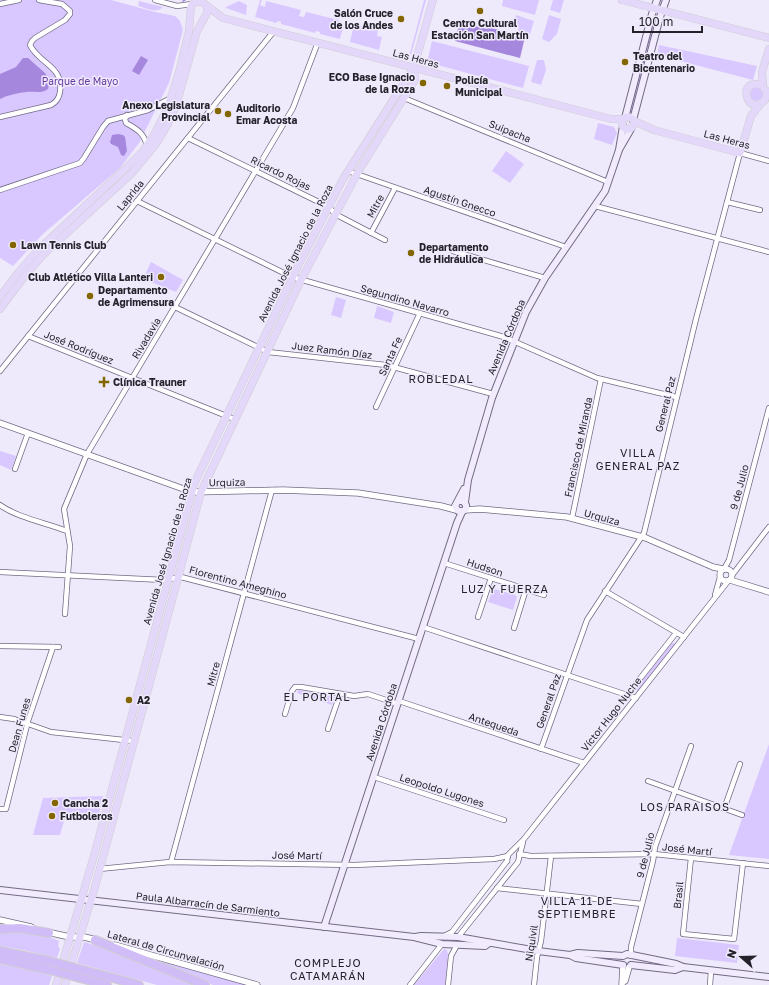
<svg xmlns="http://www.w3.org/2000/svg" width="769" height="985" font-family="'Golos Text',sans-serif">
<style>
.green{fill:#d9c8ff}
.water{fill:#a687de}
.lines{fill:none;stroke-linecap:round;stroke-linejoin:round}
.stream{stroke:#a687de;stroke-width:1.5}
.minor-casing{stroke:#726a84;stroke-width:6}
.tertiary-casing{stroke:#726a84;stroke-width:7}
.secondary-casing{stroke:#726a84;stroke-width:8}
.primary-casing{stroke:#cfced1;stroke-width:8}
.motorway-casing{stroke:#cfced1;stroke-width:10}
.minor{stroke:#fff;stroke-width:4.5}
.tertiary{stroke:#fff;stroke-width:5.5}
.secondary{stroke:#f1ebfd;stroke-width:6}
.primary{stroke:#e3d7fa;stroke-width:7}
.motorway{stroke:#d0bcf7;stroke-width:8}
.motorway-bridge-casing{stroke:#cfced1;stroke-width:10;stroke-linecap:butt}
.motorway-bridge{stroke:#d0bcf7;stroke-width:8}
.poi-dot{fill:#836600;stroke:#efeafb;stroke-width:1.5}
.labels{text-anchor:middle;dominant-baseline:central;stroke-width:3;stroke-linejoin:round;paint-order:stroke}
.poi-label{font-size:10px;font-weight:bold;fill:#25222c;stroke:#efeafb;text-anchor:start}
.street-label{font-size:10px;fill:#25222c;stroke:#efeafb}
.park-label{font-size:10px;fill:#663ba1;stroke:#efeafb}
.neighbourhood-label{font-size:11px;letter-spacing:1px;fill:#25222c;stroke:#efeafb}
</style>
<rect width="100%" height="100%" fill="#efeafb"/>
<!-- green -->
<g class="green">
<polygon points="0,0 111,0 155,12 175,16 180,21 183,30 169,83 139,143 120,168 43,234 13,266 0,258"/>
<polygon points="260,0 262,0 260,5 265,7 266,1 301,10 299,16 304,17 306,12 339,20 337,25 343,27 340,39 320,34 320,32 316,31 315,33 281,24 281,22 278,21 276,23 255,17"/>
<polygon points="424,0 426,0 411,55 410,53"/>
<polygon points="503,0 539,0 535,15 502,6"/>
<polygon points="553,0 564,0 560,13 550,10"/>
<path d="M139 1 163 7C157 14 146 8 138 6Z"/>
<polygon points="239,1 247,5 246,15 226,8 226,7"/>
<polygon points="516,15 534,21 530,34 518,31 519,27 511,25 513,19 515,19"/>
<polygon points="549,15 561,19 557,34 549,42 542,39"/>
<polygon points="654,15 658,15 632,116 629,115"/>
<polygon points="354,24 378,30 377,36 382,37 379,50 350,42"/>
<polygon points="432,41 529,66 523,88 430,63 428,61 428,58"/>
<polygon points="659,45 757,66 753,80 657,55"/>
<polygon points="537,60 544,60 546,70 541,85 531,82"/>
<circle cx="757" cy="94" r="7"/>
<polygon points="598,123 614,127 617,133 612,145 594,139"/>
<polygon points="506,151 524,164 510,183 492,171"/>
<polygon points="151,262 183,280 176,292 143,279"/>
<polygon points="336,297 346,300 341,318 331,315"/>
<polygon points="377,306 394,312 391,323 374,318"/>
<polygon points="0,451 16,456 11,470 0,465"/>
<polygon points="495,589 515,595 517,597 513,610 488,602 493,590"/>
<polygon points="672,643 674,643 675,645 638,691 636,691 636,688"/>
<polygon points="298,690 335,697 332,705 297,693"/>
<polygon points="769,744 769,859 729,855"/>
<polygon points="103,796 99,814 66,814 60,835 33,835 43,798"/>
<polygon points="11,930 45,935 59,941 58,946 60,949 57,958 23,950 0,946 0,931"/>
<polygon points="677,938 739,945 737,963 675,956"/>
<polygon points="84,942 115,951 199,985 157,985 77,963"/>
<polygon points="444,949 447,950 448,955 445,985 414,985"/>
<polygon points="138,954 247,985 213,985"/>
<polygon points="0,964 45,973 52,976 49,985 0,985"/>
</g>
<!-- water -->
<g class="water">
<polygon points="460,21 464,22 464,23 487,29 488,27 525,37 520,58 455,41"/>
<polygon points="141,56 148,60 139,75 132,71"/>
<path d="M23 58H28L45 73 50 81 48 89C42 94 33 91 26 92 17 93 8 95 0 99V74L16 67Z"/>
<polygon points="118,134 123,135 125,137 127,151 124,156 121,155 118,147 111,144 110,142 112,135"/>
</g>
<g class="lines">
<!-- stream -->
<polyline class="stream" points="183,1 185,0"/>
<defs>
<g id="minor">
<polyline points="155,0 177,6 192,4"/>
<polyline points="0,4 19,0"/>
<polyline points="404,98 608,182"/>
<path d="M127 115 125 119 126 123C137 129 144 133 147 146"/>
<path d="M0 117 51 105C57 102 59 98 60 92 64 66 39 64 30 45L32 41 35 38 65 20 70 14V11L62 4 39 0"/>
<polyline points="188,138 329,207 335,214 385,240"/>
<polyline points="348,171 566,247"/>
<polyline points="0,190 80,163 84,158 103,127 108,121 148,110 171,98"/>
<polyline points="137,201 292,277 504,337 597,378 676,397"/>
<polyline points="727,202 760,210"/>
<polyline points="595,206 769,252"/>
<polyline points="371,233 395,188"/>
<polyline points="453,251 545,278"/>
<polyline points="175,307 268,352 386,365 493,394"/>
<polyline points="28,336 234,419"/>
<polyline points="0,371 274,31"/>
<polyline points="376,407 420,313"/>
<polyline points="15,469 28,433"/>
<path d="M0 505C18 518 47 523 67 531"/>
<polyline points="572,518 601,379"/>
<polyline points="444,563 544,595"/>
<polyline points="724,569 729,560 769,408"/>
<polyline points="0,572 164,580 181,577 419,639"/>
<polyline points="733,574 769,527"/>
<polyline points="605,591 684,637"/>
<polyline points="715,595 720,577"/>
<polyline points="65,614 70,546 64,509 87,454 293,108 318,42"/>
<polyline points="478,617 491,578"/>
<polyline points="423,627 636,698"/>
<polyline points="514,628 526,589"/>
<polyline points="0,646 59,647"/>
<polyline points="627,695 676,633"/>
<polyline points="399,701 584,763"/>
<polyline points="285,714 292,691 295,687 301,687 354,696 368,694 398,704"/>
<polyline points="0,717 14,719 51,732 133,741"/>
<polyline points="328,729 340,694"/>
<polyline points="541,749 587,620 644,533 696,319 740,153 769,161"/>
<polyline points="374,777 504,820"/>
<polyline points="648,781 742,815"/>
<polyline points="0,809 6,809 28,721 53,647"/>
<polyline points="724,809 740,764"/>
<polyline points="519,854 531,856 654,854 769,866"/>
<polyline points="691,858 683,934 734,939 743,863"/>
<polyline points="507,861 508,855 524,839 729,580"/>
<polyline points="171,862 272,490"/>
<polyline points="99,869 170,862 354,865 494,859 508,856"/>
<polyline points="497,888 642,904"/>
<polyline points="444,936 452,932 507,861"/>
<polyline points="458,937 518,862 523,842"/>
<polyline points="631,956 631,947 653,861 655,847 691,746"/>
<polyline points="410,985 442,944"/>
<polyline points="448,985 451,956 457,945"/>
<polyline points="534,985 537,957 541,941 551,856"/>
<polyline points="710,985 711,971"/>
</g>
<g id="tertiary">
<polyline points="0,423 192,492 283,490 358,493 441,506 456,510"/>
<polyline points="465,510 480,509 567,517 646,538 713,567 723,569"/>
<circle cx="726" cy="575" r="6"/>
<polyline points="730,580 769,592"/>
<polyline points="0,920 31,927"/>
<polyline points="47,932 70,937 84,937 97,940"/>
<polyline points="115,945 257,985"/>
<polyline points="625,981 629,967"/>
<polyline points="622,985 623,965"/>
</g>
<g id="secondary">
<polyline points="625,118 652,14 657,0"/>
<polyline points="633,120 660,17 666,0"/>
<polyline points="620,148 631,129"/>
<polyline points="459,501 463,501 466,505 466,509 463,511 458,511 455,506 464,489"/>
<polyline points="465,502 468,480 492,398 526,312 545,278 605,191 619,150 623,126"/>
<polyline points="0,890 414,937 442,944 485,946 489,943"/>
<polyline points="324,927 457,523 462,512"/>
<polyline points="415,937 421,936 458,937 538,951 570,955 576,958 623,965"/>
<polyline points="570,955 578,953 623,956 627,954 676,964 683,967 769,977"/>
<polyline points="631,965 675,970 683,967"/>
</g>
<g id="primary">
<polyline points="622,0 769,38"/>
<polyline points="763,86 762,72 769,49"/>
<path d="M767 92 765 100C747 119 736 77 761 85L769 94"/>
<circle cx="628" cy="123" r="6"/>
<polyline points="634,121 654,130 740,153 751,116 761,103"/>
<polyline points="0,297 18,273 38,250 127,167 143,151 154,135 168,107 179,72 189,31 191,6 195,2 202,2 223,18 611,119 624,119"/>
<polyline points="0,309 24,277 43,255 133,172 156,144 168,124 176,106 197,31 207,13 207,6"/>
<polyline points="56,985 94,856 194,484 298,266 343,179 414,67 433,0"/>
<polyline points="65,985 95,887 201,492 301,280 358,172 415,80 414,67"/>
</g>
<g id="motorway">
<polyline points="0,929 20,928 49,933"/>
<polyline points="95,940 205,985"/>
<polyline points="0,951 49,961"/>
<polyline points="0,959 46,969"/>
<polyline points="83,970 139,985"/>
<polyline points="80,978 107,985"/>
</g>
</defs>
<!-- minor casing -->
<use href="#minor" class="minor-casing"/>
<!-- tertiary casing -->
<use href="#tertiary" class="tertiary-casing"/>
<!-- secondary casing -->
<use href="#secondary" class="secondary-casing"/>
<!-- primary casing -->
<use href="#primary" class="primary-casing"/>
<!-- motorway casing -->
<use href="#motorway" class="motorway-casing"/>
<!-- minor -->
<use href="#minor" class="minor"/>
<!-- tertiary -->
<use href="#tertiary" class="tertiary"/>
<!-- secondary -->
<use href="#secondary" class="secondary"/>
<!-- primary -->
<use href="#primary" class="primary"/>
<!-- motorway -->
<use href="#motorway" class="motorway"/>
<defs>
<g id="motorway-bridge">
<polyline points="49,961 83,970"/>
<polyline points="46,969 80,978"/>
</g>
</defs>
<!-- motorway-bridge casing -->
<use href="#motorway-bridge" class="motorway-bridge-casing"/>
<!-- motorway-bridge -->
<use href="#motorway-bridge" class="motorway-bridge"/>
</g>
<!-- markers -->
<g class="poi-dot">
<circle cx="480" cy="11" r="4"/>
<circle cx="401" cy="19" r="4"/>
<circle cx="625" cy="62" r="4"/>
<circle cx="423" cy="83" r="4"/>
<circle cx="447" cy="86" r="4"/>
<circle cx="218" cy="111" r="4"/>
<circle cx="228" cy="114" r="4"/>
<circle cx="13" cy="245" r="4"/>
<circle cx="411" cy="253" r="4"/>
<circle cx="161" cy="277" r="4"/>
<circle cx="90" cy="296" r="4"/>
<path d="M102 376h4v4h4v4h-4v4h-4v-4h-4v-4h4z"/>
<circle cx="129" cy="700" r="4"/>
<circle cx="55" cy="803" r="4"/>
<circle cx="52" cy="816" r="4"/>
</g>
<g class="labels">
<!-- poi labels -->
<g class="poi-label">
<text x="393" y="13" text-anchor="end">Salón Cruce<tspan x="393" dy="12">de los Andes</tspan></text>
<text x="480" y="23" text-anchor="middle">Centro Cultural<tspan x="480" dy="12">Estación San Martín</tspan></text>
<text x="633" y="56">Teatro del<tspan x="633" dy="12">Bicentenario</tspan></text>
<text x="415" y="77" text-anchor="end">ECO Base Ignacio<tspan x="415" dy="12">de la Roza</tspan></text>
<text x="455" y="80">Policía<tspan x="455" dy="12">Municipal</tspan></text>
<text x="210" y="105" text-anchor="end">Anexo Legislatura<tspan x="210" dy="12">Provincial</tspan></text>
<text x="236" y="108">Auditorio<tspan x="236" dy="12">Emar Acosta</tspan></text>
<text x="21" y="245">Lawn Tennis Club</text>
<text x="419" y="247">Departamento<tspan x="419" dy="12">de Hidráulica</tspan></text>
<text x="153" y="277" text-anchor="end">Club Atlético Villa Lanteri</text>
<text x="98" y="290">Departamento<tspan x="98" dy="12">de Agrimensura</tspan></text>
<text x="113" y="382">Clínica Trauner</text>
<text x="137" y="700">A2</text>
<text x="63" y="803">Cancha 2</text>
<text x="60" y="816">Futboleros</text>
</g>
<!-- street labels -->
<g class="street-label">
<text transform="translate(416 58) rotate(15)">Las Heras</text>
<text transform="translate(510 131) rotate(22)">Suipacha</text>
<text transform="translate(727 139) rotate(15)">Las Heras</text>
<text transform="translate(281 173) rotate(26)">Ricardo Rojas</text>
<text transform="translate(130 195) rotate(-51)">Laprida</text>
<text transform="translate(460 201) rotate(19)">Agustín Gnecco</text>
<text transform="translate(375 206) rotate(-62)">Mitre</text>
<text transform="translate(295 253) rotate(-63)">Avenida José Ignacio de la Roza</text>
<text transform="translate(405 300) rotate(16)">Segundino Navarro</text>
<text transform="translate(506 337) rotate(-67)">Avenida Córdoba</text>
<text transform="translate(146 338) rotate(-59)">Rivadavia</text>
<text transform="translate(79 347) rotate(22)">José Rodríguez</text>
<text transform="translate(332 350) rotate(7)">Juez Ramón Díaz</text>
<text transform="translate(390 356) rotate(-65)">Santa Fe</text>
<text transform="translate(665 404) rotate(-76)">General Paz</text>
<text transform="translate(578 447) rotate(-78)">Francisco de Miranda</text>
<text transform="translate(227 482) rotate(-1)">Urquiza</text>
<text transform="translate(739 487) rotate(-75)">9 de Julio</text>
<text transform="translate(602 517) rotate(15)">Urquiza</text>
<text transform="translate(167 551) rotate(-74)">Avenida José Ignacio de la Roza</text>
<text transform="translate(485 567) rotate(18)">Hudson</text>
<text transform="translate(238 582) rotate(15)">Florentino Ameghino</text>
<text transform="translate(213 674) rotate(-75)">Mitre</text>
<text transform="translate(548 701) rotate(-71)">General Paz</text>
<text transform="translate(611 714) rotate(-52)">Víctor Hugo Nuche</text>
<text transform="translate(381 722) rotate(-72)">Avenida Córdoba</text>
<text transform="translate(494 724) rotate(19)">Antequeda</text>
<text transform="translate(19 725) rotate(-74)">Dean Funes</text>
<text transform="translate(442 790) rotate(18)">Leopoldo Lugones</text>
<text transform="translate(687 849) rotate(6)">José Martí</text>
<text transform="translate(297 855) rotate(1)">José Martí</text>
<text transform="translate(645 855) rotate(-76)">9 de Julio</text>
<text transform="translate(678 895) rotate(-84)">Brasil</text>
<text transform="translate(208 904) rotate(7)">Paula Albarracín de Sarmiento</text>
<text transform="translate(531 943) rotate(-81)">Niquivil</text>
<text transform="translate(166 950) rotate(16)">Lateral de Circunvalación</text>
</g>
<!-- park labels -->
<g class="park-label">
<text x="80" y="81">Parque de Mayo</text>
</g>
<!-- neighbourhood labels -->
<g class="neighbourhood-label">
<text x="441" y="378">ROBLEDAL</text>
<text x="638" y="452">VILLA<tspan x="638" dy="13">GENERAL PAZ</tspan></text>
<text x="505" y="588">LUZ Y FUERZA</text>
<text x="317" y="696">EL PORTAL</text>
<text x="685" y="806">LOS PARAISOS</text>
<text x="577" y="900">VILLA 11 DE<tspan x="577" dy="13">SEPTIEMBRE</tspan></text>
<text x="328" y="962">COMPLEJO<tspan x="328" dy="13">CATAMARÁN</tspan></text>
</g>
</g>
<!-- north arrow -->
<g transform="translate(741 957) rotate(290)" stroke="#efeafb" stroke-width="3" paint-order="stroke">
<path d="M0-3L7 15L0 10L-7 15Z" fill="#25222c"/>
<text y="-6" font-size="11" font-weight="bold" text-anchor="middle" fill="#25222c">N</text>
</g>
<!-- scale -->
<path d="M633 26v6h69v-6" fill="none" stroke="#25222c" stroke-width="2"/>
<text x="639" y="26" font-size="12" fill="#25222c" stroke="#efeafb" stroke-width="3" paint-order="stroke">100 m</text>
</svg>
